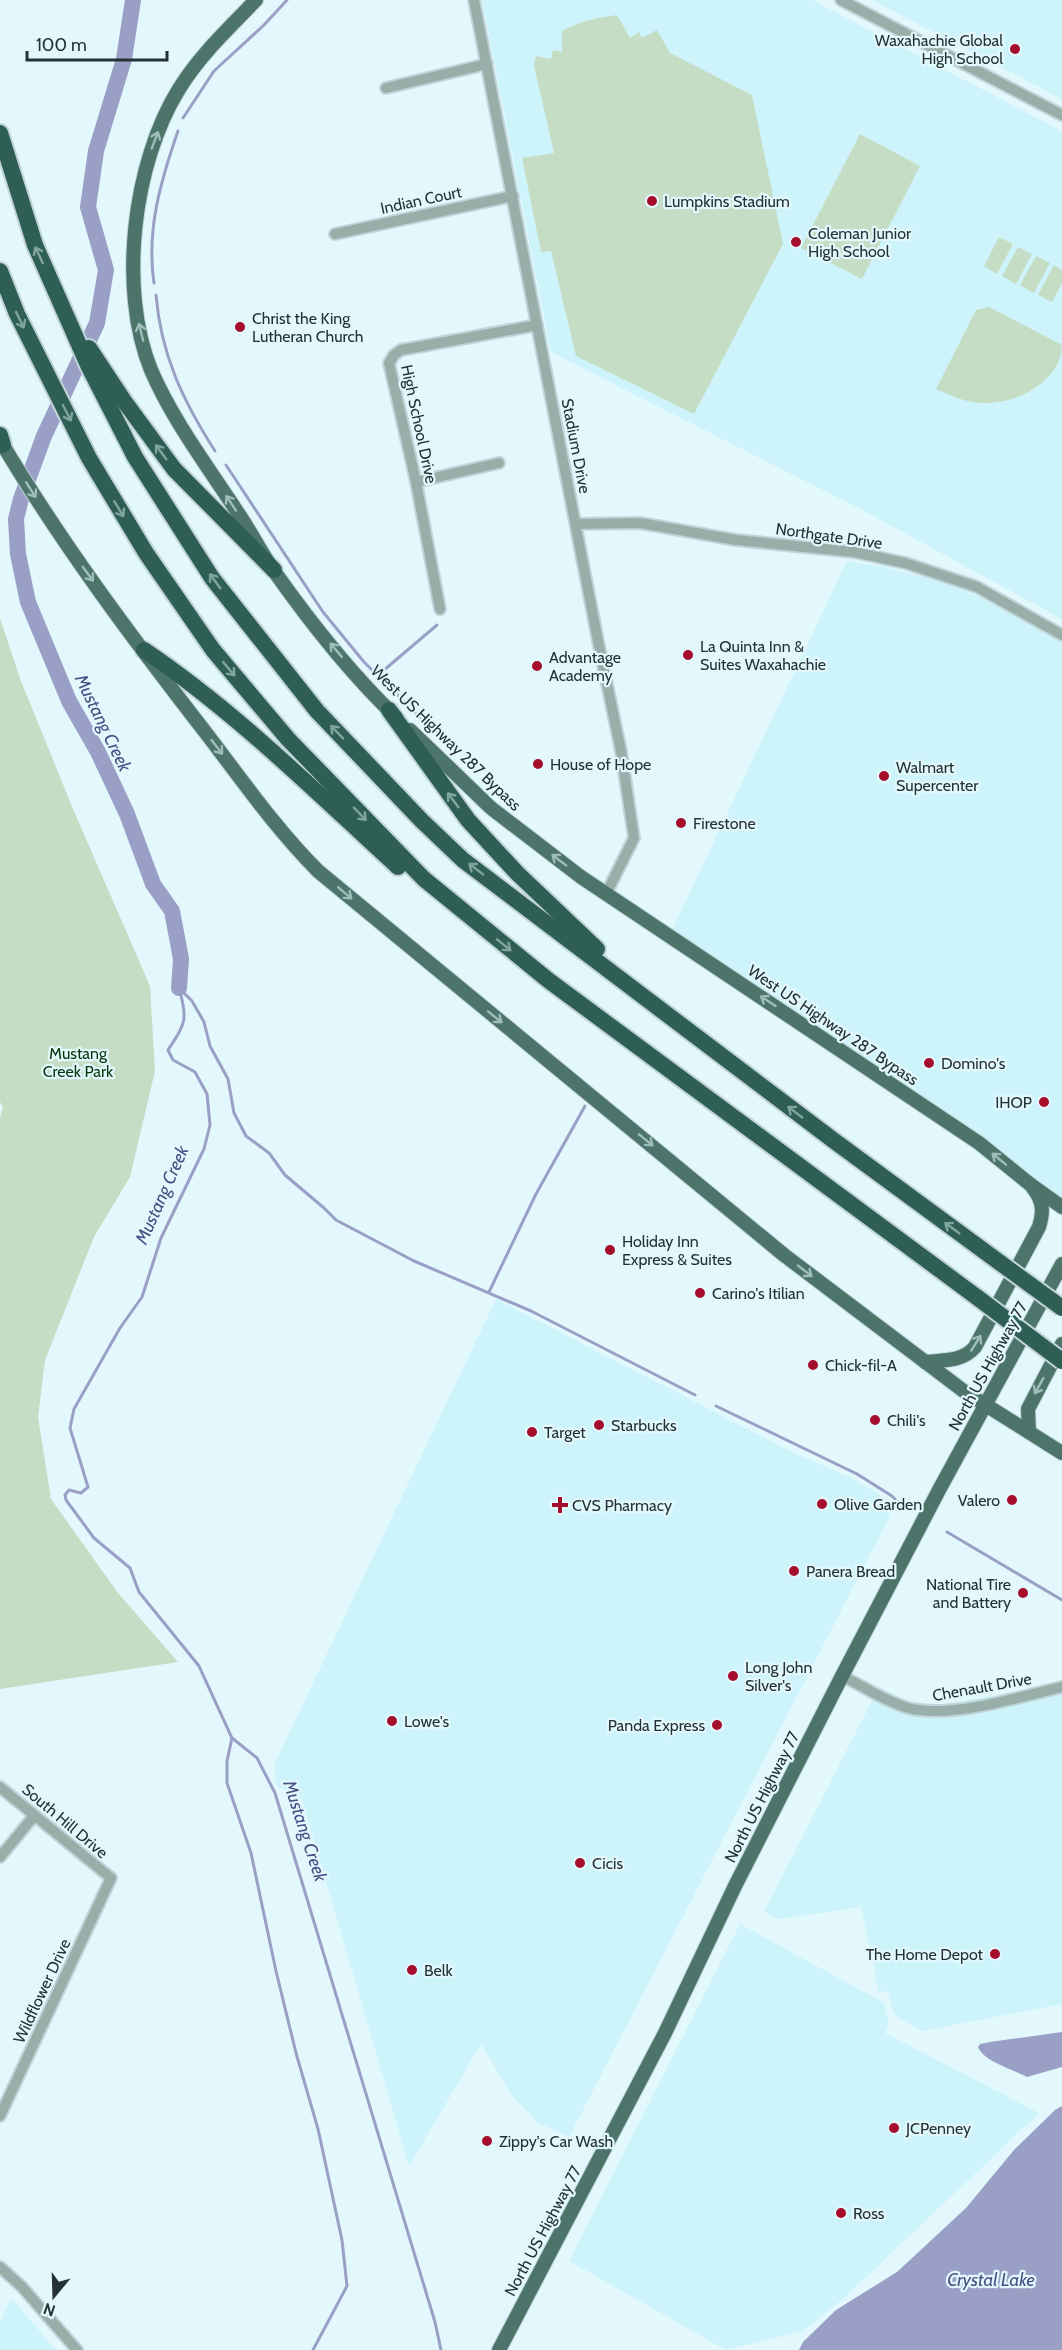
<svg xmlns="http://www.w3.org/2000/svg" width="1062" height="2350" font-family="Cabin,sans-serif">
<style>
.built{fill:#cef4fb}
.green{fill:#c6ddc5}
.water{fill:#9a9fc5}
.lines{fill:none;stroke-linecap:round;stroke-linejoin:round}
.stream{stroke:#9a9fc5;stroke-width:3}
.river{stroke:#9a9fc5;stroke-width:16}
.minor-casing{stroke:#c0d4d9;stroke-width:14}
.major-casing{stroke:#c0d4d9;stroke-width:16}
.highway-casing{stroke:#c0d4d9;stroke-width:20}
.minor{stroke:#98aea8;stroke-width:10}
.major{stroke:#4c746a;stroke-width:14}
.highway{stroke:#2f5f54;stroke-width:16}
.highway-bridge-casing{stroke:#c0d4d9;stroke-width:20;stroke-linecap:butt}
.highway-bridge{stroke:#2f5f54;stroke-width:16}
.oneway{stroke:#9ebdbb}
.oneway2{stroke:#80a4a0}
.poi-dot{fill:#a60d2c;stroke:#e2f8fd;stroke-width:2}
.labels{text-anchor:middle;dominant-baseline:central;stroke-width:4.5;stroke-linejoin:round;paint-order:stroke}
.poi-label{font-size:16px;fill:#243235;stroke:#e2f8fd;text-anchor:start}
.street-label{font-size:16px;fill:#243235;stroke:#e2f8fd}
.park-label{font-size:16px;fill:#0a380d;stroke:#e2f8fd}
.water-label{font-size:18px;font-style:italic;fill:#4a4f83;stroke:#e2f8fd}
</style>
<rect width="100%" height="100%" fill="#e2f8fd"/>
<!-- built -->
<g class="built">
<polygon points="482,0 812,0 1062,131 1062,619 866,512 551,352"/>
<polygon points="872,0 1062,0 1062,99"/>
<polygon points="847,561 885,567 938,581 977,596 1062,641 1062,1199 672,930"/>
<polygon points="496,1299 794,1453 854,1479 891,1502 889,1518 569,2137 537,2122 513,2097 481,2044 409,2166 302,1799 277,1786 274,1765"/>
<polygon points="1062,1683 1062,2004 923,2031 898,2018 893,2012 888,1991 879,1992 861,1907 779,1919 764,1912 879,1687 904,1699 930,1707"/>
<polygon points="740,1924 884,2003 889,2025 885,2033 1039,2113 843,2299 803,2331 726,2350 569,2261"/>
<polygon points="11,2298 56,2350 0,2350 0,2322"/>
</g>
<!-- green -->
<g class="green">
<path d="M617 15 630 38 639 32 642 38 657 30 670 53 752 95 783 244 694 414 576 356 551 251 541 252 522 158 554 153 534 66 536 56 551 59 553 50 562 52V31C580 21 597 18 617 15Z"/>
<polygon points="860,134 920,166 862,279 801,248"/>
<polygon points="999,237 1013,244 997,274 984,266"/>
<polygon points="1018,247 1032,254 1016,284 1002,276"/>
<polygon points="1036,256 1050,263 1034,293 1020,285"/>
<polygon points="1054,265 1062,270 1062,283 1052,302 1038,295"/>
<path d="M989 307 1062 345C1062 382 1013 406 980 403 964 402 950 395 936 389L976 310Z"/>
<polygon points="0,618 21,681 73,809 150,986 155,1071 130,1177 94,1237 45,1360 38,1417 51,1499 118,1593 178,1662 0,1689 0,1118 3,1107 0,1102"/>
</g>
<!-- water -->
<g class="water">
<path d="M1062 2032V2067L1027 2077C1014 2070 983 2061 978 2047L980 2044 990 2042Z"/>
<polygon points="1062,2106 1062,2350 799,2350 803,2342 836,2310 897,2272 966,2208 1014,2150 1055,2110"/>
</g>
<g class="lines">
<!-- stream -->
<g class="stream">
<polyline points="183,118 214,71 264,25 287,0"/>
<path d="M154 283C146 230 161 180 178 131"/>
<path d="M156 295C161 355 183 401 215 451"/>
<polyline points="226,465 323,612 364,662 453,750"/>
<polyline points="377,676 437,625"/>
<path d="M179 988C188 1019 186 1023 168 1050L173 1060 195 1072 207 1094 210 1125 204 1149 161 1238 142 1297 120 1328 74 1409 70 1428 88 1487 81 1493 69 1490 65 1495 66 1500 94 1538 130 1568 139 1592 199 1666 232 1738 257 1758 275 1793 435 2322 441 2350"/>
<polyline points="179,988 192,1001 204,1022 210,1046 228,1079 234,1113 246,1136 269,1153 285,1175 324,1208 336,1220 414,1261 531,1311 695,1395"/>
<polyline points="489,1292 536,1194 585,1106"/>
<polyline points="716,1406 857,1474 892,1496 904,1509"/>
<polyline points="947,1532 1062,1600"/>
<polyline points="232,1738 227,1761 227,1783 251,1853 276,1971 296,2053 318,2129 342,2240 347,2286 313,2350"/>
</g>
<!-- river -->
<polyline class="river" points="133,0 124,59 96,151 88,207 106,270 97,323 44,436 21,499 16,519 18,554 28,602 69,701 98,752 127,814 153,884 172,911 181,959 179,988"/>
<defs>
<g id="minor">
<polyline points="474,0 598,641 621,751 634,838 606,894"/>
<polyline points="841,0 1062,115"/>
<polyline points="386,88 487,64"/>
<polyline points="335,234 513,196"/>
<polyline points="416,482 499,463"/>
<polyline points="576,524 640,523 736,540 854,552 905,563 977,587 1062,635"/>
<polyline points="440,609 416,482 389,363 394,355 401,350 537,325"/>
<path d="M842 1676C863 1686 886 1702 908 1708 952 1719 1018 1697 1062 1687"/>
<polyline points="0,1787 111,1878 0,2116"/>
<polyline points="0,1857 34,1816"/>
<polyline points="0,2267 22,2287 77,2350"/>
</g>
<g id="major">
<path d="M256 0C229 28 199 56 179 89 133 163 118 289 151 370 173 421 208 467 238 513 251 532 261 552 274 571 310 622 351 674 396 717"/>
<path d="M0 440C61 543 133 639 206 733 242 780 276 829 318 871L784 1255 965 1392 1062 1453"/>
<polyline points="410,730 491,808 581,877 979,1143 1031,1185 1062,1207"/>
<path d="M925 1362C944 1360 962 1362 975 1347L1039 1227C1044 1211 1043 1201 1033 1188"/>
<polyline points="1029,1432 1028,1409 1062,1344"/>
<polyline points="499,2350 665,2033 735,1886 842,1676 939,1490 1062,1264"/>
</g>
<g id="highway">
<polyline points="0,133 35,245 88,365 135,457 212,578 317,711 422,821 463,860 833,1140 999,1262"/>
<polyline points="0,271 17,314 89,458 146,553 213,650 288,739 424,879 548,980 978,1298"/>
<polyline points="89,348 124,401 174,469 274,570"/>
<polyline points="0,435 3,445"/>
<path d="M144 650C236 712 316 792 398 867"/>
<polyline points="389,710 468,820 517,873 597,949"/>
</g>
</defs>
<!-- minor casing -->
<use href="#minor" class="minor-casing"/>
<!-- major casing -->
<use href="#major" class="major-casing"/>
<!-- highway casing -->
<use href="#highway" class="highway-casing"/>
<!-- minor -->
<use href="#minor" class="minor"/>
<!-- major -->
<use href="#major" class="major"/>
<!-- highway -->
<use href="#highway" class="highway"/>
<defs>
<g id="highway-bridge">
<polyline points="999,1262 1062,1308"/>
<polyline points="978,1298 1062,1361"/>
</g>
</defs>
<!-- highway-bridge casing -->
<use href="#highway-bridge" class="highway-bridge-casing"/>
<!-- highway-bridge -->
<use href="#highway-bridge" class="highway-bridge"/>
</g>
<!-- one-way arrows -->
<defs><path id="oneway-shaft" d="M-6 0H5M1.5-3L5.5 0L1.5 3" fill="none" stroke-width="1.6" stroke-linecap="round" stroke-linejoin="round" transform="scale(1.5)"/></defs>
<g class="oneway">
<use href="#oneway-shaft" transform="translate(155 140) rotate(-69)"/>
<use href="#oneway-shaft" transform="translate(141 332) rotate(-104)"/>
<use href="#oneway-shaft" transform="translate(31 490) rotate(58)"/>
<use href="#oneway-shaft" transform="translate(231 503) rotate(-123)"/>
<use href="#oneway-shaft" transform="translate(88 574) rotate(54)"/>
<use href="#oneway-shaft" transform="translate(336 650) rotate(-130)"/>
<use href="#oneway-shaft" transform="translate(217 747) rotate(52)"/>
<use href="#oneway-shaft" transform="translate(559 860) rotate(-143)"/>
<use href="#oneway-shaft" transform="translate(345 893) rotate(40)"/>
<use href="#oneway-shaft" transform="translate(768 1001) rotate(-147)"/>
<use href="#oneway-shaft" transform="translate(495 1017) rotate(39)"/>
<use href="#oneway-shaft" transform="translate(646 1140) rotate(39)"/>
<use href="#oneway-shaft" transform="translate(999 1159) rotate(-141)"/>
<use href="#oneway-shaft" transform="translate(805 1271) rotate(38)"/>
<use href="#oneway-shaft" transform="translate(976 1343) rotate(-58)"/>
<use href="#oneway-shaft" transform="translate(1039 1386) rotate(119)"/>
</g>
<g class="oneway2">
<use href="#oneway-shaft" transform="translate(39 255) rotate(-115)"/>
<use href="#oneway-shaft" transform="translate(20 320) rotate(64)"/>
<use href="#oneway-shaft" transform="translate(67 413) rotate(63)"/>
<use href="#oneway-shaft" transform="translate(161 452) rotate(-126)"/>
<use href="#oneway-shaft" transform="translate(119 509) rotate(59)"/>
<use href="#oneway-shaft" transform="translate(215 581) rotate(-126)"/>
<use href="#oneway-shaft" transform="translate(229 669) rotate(50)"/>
<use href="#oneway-shaft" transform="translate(337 732) rotate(-134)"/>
<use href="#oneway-shaft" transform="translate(453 800) rotate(-127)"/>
<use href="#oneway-shaft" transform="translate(360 814) rotate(46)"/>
<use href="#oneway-shaft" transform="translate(476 869) rotate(-143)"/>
<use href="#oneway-shaft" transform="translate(504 945) rotate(39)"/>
<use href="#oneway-shaft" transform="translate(795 1112) rotate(-143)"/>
<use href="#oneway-shaft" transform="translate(952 1228) rotate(-144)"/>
</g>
<!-- markers -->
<g class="poi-dot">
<circle cx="1015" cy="49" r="6"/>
<circle cx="652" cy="201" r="6"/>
<circle cx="796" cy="242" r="6"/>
<circle cx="240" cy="327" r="6"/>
<circle cx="688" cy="655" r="6"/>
<circle cx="537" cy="666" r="6"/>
<circle cx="538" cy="764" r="6"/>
<circle cx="884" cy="776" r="6"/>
<circle cx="681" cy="823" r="6"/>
<circle cx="929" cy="1063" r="6"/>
<circle cx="1044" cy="1102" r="6"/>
<circle cx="610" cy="1250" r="6"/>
<circle cx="700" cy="1293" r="6"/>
<circle cx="813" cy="1365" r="6"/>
<circle cx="875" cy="1420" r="6"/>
<circle cx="599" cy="1425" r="6"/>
<circle cx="532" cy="1432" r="6"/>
<circle cx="1012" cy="1500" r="6"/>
<circle cx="822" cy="1504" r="6"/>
<path d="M557 1496h6v6h6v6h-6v6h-6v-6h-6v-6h6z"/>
<circle cx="794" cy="1571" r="6"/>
<circle cx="1023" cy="1593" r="6"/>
<circle cx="733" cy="1676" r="6"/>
<circle cx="392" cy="1721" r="6"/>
<circle cx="717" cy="1725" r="6"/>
<circle cx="580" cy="1863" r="6"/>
<circle cx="995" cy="1954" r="6"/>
<circle cx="412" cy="1970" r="6"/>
<circle cx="894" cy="2128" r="6"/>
<circle cx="487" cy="2141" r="6"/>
<circle cx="841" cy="2213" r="6"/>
</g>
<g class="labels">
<!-- poi labels -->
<g class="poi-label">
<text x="1003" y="40" text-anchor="end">Waxahachie Global<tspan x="1003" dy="18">High School</tspan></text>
<text x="664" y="201">Lumpkins Stadium</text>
<text x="808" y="233">Coleman Junior<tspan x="808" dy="18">High School</tspan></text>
<text x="252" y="318">Christ the King<tspan x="252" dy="18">Lutheran Church</tspan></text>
<text x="700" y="646">La Quinta Inn &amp;<tspan x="700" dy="18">Suites Waxahachie</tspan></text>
<text x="549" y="657">Advantage<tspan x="549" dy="18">Academy</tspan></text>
<text x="550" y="764">House of Hope</text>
<text x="896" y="767">Walmart<tspan x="896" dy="18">Supercenter</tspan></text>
<text x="693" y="823">Firestone</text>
<text x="941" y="1063">Domino's</text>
<text x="1032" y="1102" text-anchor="end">IHOP</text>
<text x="622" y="1241">Holiday Inn<tspan x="622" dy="18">Express &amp; Suites</tspan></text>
<text x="712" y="1293">Carino's Itilian</text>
<text x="825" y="1365">Chick-fil-A</text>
<text x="887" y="1420">Chili's</text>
<text x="611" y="1425">Starbucks</text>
<text x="544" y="1432">Target</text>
<text x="1000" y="1500" text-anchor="end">Valero</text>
<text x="834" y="1504">Olive Garden</text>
<text x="572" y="1505">CVS Pharmacy</text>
<text x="806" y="1571">Panera Bread</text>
<text x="1011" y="1584" text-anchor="end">National Tire<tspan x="1011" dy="18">and Battery</tspan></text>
<text x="745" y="1667">Long John<tspan x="745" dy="18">Silver's</tspan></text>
<text x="404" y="1721">Lowe's</text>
<text x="705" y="1725" text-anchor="end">Panda Express</text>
<text x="592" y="1863">Cicis</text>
<text x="983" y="1954" text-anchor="end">The Home Depot</text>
<text x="424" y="1970">Belk</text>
<text x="906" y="2128">JCPenney</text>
<text x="499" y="2141">Zippy's Car Wash</text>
<text x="853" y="2213">Ross</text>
</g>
<!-- street labels -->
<g class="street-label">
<text transform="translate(421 200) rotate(-12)">Indian Court</text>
<text transform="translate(419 424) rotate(78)">High School Drive</text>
<text transform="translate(576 446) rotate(79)">Stadium Drive</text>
<text transform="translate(829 536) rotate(8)">Northgate Drive</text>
<text transform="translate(446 738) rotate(44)">West US Highway 287 Bypass</text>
<text transform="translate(833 1025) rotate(34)">West US Highway 287 Bypass</text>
<text transform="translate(988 1366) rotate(-61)">North US Highway 77</text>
<text transform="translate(982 1687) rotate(-10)">Chenault Drive</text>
<text transform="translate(762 1797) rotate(-63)">North US Highway 77</text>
<text transform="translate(65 1821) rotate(40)">South Hill Drive</text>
<text transform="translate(42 1991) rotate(-65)">Wildflower Drive</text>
<text transform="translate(543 2231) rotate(-62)">North US Highway 77</text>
</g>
<!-- park labels -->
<g class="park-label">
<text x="78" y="1053">Mustang<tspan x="78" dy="18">Creek Park</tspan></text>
</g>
<!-- water labels -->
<g class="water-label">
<text transform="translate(103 723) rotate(64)">Mustang Creek</text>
<text transform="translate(162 1195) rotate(-66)">Mustang Creek</text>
<text transform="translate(305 1831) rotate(72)">Mustang Creek</text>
<text x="991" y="2280">Crystal Lake</text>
</g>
</g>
<!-- north arrow -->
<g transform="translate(54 2296) rotate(199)" stroke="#e2f8fd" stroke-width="4.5" paint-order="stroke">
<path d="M0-4.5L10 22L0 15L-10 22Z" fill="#243235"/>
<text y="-9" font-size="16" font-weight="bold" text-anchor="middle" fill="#243235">N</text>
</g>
<!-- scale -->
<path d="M27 51v9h140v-9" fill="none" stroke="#243235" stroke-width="3"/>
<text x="36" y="51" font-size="18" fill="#243235" stroke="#e2f8fd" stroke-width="4.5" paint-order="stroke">100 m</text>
</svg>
